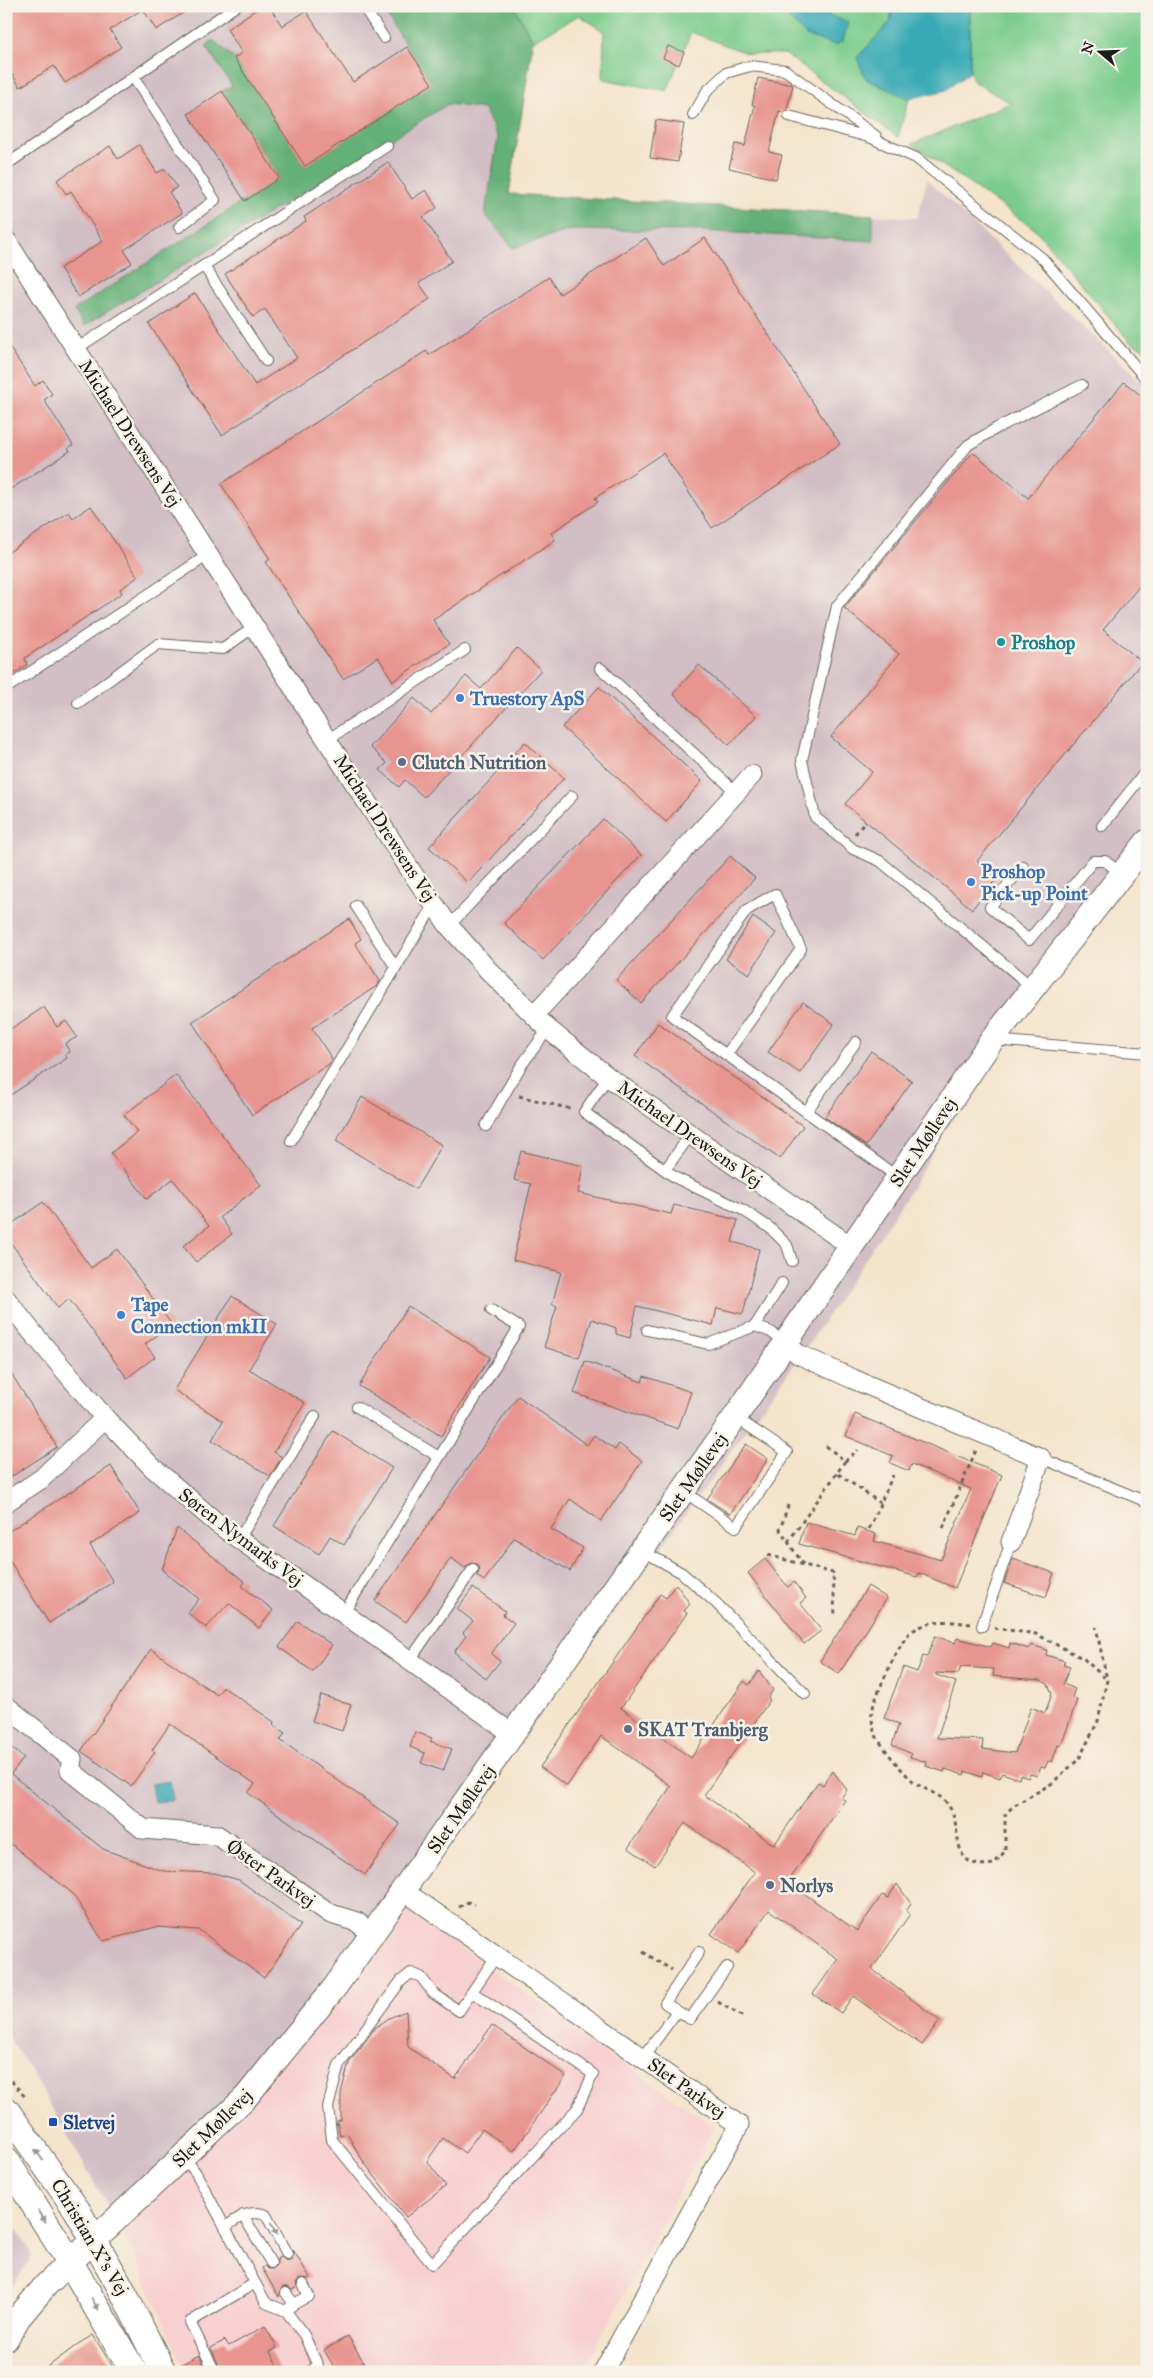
<svg xmlns="http://www.w3.org/2000/svg" width="1153" height="2378" font-family="'IM FELL Great Primer',serif">
<style>
.built{fill:#f7d0d0}
.industrial{fill:#d2bec5}
.green{fill:#7acc8d;stroke:#4b7454}
.forest{fill:#63b078;stroke:#40664a}
.water{fill:#39aab5;stroke:#2a6368}
.building{fill:#e89590;fill-rule:evenodd}
.lines{fill:none;stroke-linecap:round;stroke-linejoin:round}
.service-casing{stroke:#68625a;stroke-width:12}
.minor-casing{stroke:#68625a;stroke-width:21}
.tertiary-casing{stroke:#68625a;stroke-width:26}
.secondary-casing{stroke:#68625a;stroke-width:28}
.path{stroke:#68625a;stroke-width:3;stroke-dasharray:4 4;stroke-linecap:butt}
.service{stroke:#fff;stroke-width:10}
.minor{stroke:#fff;stroke-width:19}
.tertiary{stroke:#fff;stroke-width:24}
.secondary{stroke:#fff;stroke-width:26}
.oneway{fill:#999}
.culture-dot{fill:#0f9aa8;stroke:#f7f3e8;stroke-width:2}
.shop-dot{fill:#3f7fe0;stroke:#f7f3e8;stroke-width:2}
.service-dot{fill:#5c6f8a;stroke:#f7f3e8;stroke-width:2}
.transit-dot{fill:#1a4fb4;stroke:#f7f3e8;stroke-width:2}
.labels{text-anchor:middle;dominant-baseline:central;stroke-width:5;stroke-linejoin:round;paint-order:stroke}
.street-label{font-size:19px;fill:#1c1c1c;stroke:#f7f3e8}
.culture-label{font-size:19px;font-weight:bold;fill:#0d838f;stroke:#f7f3e8;text-anchor:start}
.shop-label{font-size:19px;font-weight:bold;fill:#366cbe;stroke:#f7f3e8;text-anchor:start}
.service-label{font-size:19px;font-weight:bold;fill:#4e5e75;stroke:#f7f3e8;text-anchor:start}
.transit-label{font-size:19px;font-weight:bold;fill:#164399;stroke:#f7f3e8;text-anchor:start}
</style>
<rect width="100%" height="100%" fill="#f7f3e8"/>
<filter id="ink" filterUnits="userSpaceOnUse"><feTurbulence type="fractalNoise" baseFrequency=".02" numOctaves="2"/><feDisplacementMap in="SourceGraphic" scale="10" xChannelSelector="R" yChannelSelector="G"/><feConvolveMatrix kernelMatrix="1 2 1 2 8 2 1 2 1" color-interpolation-filters="sRGB"/></filter>
<filter id="wash" filterUnits="userSpaceOnUse"><feTurbulence type="fractalNoise" baseFrequency=".0096" numOctaves="4" result="noise"/><feDisplacementMap in="SourceGraphic" scale="20" xChannelSelector="R" yChannelSelector="G"/><feGaussianBlur stdDeviation="1.12" result="paint"/><feColorMatrix in="noise" values="0 0 0 0 0 0 0 0 0 0 0 0 0 0 0 0 0 1.4 0 .05"/><feComposite in="paint" operator="in"/></filter>
<g filter="url(#wash)">
<rect width="100%" height="100%" fill="#f4e4cc"/>
<!-- built -->
<polygon class="built" points="403,1906 714,2127 582,2372 186,2372 133,2251 121,2230"/>
<!-- industrial -->
<g class="industrial">
<polygon points="6,6 514,6 533,41 509,194 917,218 927,180 1147,387 1147,859 990,1056 908,1194 809,1344 463,1821 121,2230 29,2067 6,2034"/>
<polygon points="6,2212 31,2252 29,2261 6,2296"/>
</g>
<!-- green -->
<g class="green">
<polygon points="514,6 777,6 805,9 803,6 891,6 891,21 857,58 866,79 909,99 898,137 785,54 749,54 691,32 667,91 603,79 604,31 579,15 533,41"/>
<polygon points="970,6 1147,6 1147,350 1131,343 1036,230 912,144 1011,103 974,82 970,72"/>
</g>
<!-- forest -->
<polygon class="forest" points="381,6 514,6 533,41 509,194 873,215 873,241 703,231 570,230 513,248 485,214 498,137 484,109 448,104 84,326 74,310 279,178 222,91 232,86 206,46 213,40 234,58 305,166 431,84"/>
<!-- water -->
<g class="water">
<polygon points="777,6 803,6 848,22 843,41 836,45 806,36"/>
<polygon points="891,6 970,6 970,72 946,90 909,99 866,79 857,58 891,21"/>
<polygon points="170,1781 173,1800 154,1802 151,1784"/>
</g>
<g id="blocks">
<!-- building -->
<g class="building">
<polygon points="6,6 194,6 156,30 143,9 110,30 121,47 65,83 54,66 20,87 12,74 6,78"/>
<polygon points="261,6 269,6 282,26 306,11 353,82 407,47 432,84 305,166 234,58 242,53 227,29"/>
<polygon points="668,46 684,52 679,65 663,58"/>
<polygon points="758,78 793,85 787,110 783,112 779,111 769,152 782,155 776,179 729,168 735,144 745,146 755,105 752,105"/>
<polygon points="222,91 279,178 245,201 188,114"/>
<polygon points="656,120 684,124 678,162 650,158"/>
<polygon points="139,145 157,173 165,169 177,187 169,192 182,213 124,250 132,263 78,297 60,268 103,241 71,191 66,194 57,180 110,146 118,159"/>
<polygon points="388,162 412,199 426,190 437,208 423,217 452,261 419,283 430,299 222,435 149,324 195,293 255,385 297,358 265,309 253,317 225,274 306,221 304,217"/>
<polygon points="646,238 664,266 705,238 840,444 712,528 663,453 595,498 598,502 551,533 555,540 433,620 449,644 393,681 378,657 343,679 266,562 270,559 221,484 426,351 429,355 549,277 560,294"/>
<polygon points="6,342 35,386 43,380 52,394 44,400 73,445 68,448 70,451 6,492"/>
<polygon points="1124,382 1147,400 1147,577 1103,630 1142,662 977,861 997,878 972,909 845,804 872,772 831,737 899,654 844,608 973,452 1028,498"/>
<polygon points="91,506 138,577 120,589 122,593 25,658 27,665 6,679 6,554 69,512 73,518"/>
<polygon points="517,648 541,670 424,797 405,780 399,787 380,770 387,763 370,747 414,698 431,714 466,676 481,689"/>
<polygon points="699,665 756,716 729,745 673,694"/>
<polygon points="599,687 702,781 666,822 562,727"/>
<polygon points="525,742 564,778 468,883 429,847"/>
<polygon points="603,819 641,855 543,960 504,923"/>
<polygon points="730,856 755,878 641,1003 616,980"/>
<polygon points="753,917 776,933 749,974 726,959"/>
<polygon points="349,919 361,939 355,943 380,981 377,986 312,1028 332,1059 329,1064 252,1115 192,1022"/>
<polygon points="803,1002 834,1024 800,1073 768,1052"/>
<polygon points="44,1007 57,1027 66,1021 77,1037 65,1044 70,1052 65,1055 67,1058 6,1098 6,1032"/>
<polygon points="658,1023 803,1126 780,1159 635,1056"/>
<polygon points="871,1051 912,1081 866,1146 825,1117"/>
<polygon points="176,1075 261,1185 220,1217 232,1234 196,1262 183,1246 209,1226 173,1179 147,1199 111,1153 137,1132 124,1115"/>
<polygon points="362,1097 442,1145 416,1189 336,1141"/>
<polygon points="521,1151 583,1166 578,1193 671,1214 674,1205 738,1220 732,1242 759,1249 743,1314 717,1308 713,1325 637,1306 630,1338 616,1334 616,1328 592,1319 579,1358 544,1347 557,1306 552,1304 561,1272 513,1260 531,1184 514,1180"/>
<polygon points="43,1202 91,1268 117,1249 172,1325 145,1344 155,1357 127,1378 69,1299 58,1308 6,1236 6,1228"/>
<polygon points="232,1296 277,1324 249,1369 305,1403 274,1452 282,1457 270,1476 212,1440 223,1421 174,1390"/>
<polygon points="408,1306 490,1357 441,1436 359,1386"/>
<polygon points="585,1361 642,1382 644,1376 691,1392 678,1429 574,1393"/>
<polygon points="6,1365 57,1447 6,1480"/>
<polygon points="518,1396 587,1445 594,1435 615,1450 619,1444 642,1461 601,1521 570,1499 551,1529 583,1548 570,1571 514,1538 484,1581 477,1576 480,1569 477,1564 471,1563 465,1568 451,1558 406,1622 375,1601"/>
<polygon points="855,1414 1002,1475 955,1588 919,1573 917,1577 799,1544 806,1522 855,1536 857,1528 876,1534 874,1541 941,1560 971,1489 912,1464 909,1471 890,1463 893,1456 846,1436"/>
<polygon points="333,1431 392,1468 344,1545 330,1536 319,1554 274,1526"/>
<polygon points="746,1444 768,1459 730,1514 707,1499"/>
<polygon points="111,1466 140,1513 90,1545 113,1582 49,1623 6,1555 6,1533"/>
<polygon points="177,1528 245,1582 242,1586 273,1610 259,1628 229,1603 206,1628 188,1613 199,1599 162,1570"/>
<polygon points="765,1559 788,1587 794,1582 806,1598 800,1603 822,1630 804,1644 748,1573"/>
<polygon points="1013,1559 1054,1573 1046,1597 1004,1583"/>
<polygon points="676,1584 690,1604 684,1611 687,1613 621,1708 691,1758 744,1681 749,1685 759,1671 773,1690 768,1698 770,1700 704,1795 774,1845 818,1782 823,1785 833,1771 847,1790 841,1798 845,1800 788,1882 857,1931 882,1895 888,1898 897,1884 911,1904 906,1911 910,1914 872,1969 940,2021 922,2045 853,1996 841,2013 813,1994 838,1959 769,1910 738,1953 711,1934 755,1872 685,1823 655,1866 628,1848 671,1786 601,1736 567,1786 540,1767 660,1594 666,1598"/>
<polygon points="868,1586 887,1598 839,1674 820,1661"/>
<polygon points="473,1588 505,1611 503,1615 514,1623 491,1654 500,1661 486,1679 454,1652 466,1636 463,1633 473,1621 457,1609"/>
<polygon points="298,1621 332,1645 313,1672 279,1647"/>
<path d="M935 1636 955 1643 957 1638 991 1647 993 1643 1009 1648 1010 1643 1029 1649 1031 1645 1047 1650 1046 1655 1065 1661 1063 1665 1070 1667 1063 1684 1075 1689 1072 1697 1077 1700 1061 1746 1058 1745 1052 1762 1048 1761 1045 1768 1041 1767 1037 1776 1030 1774 1028 1778 1020 1775 1019 1779 1002 1773 1000 1778 983 1772 982 1777 965 1771 964 1775 945 1769 944 1772 926 1766 927 1762 910 1757 912 1754 892 1745 899 1724 884 1718 903 1667 917 1672 923 1656 927 1657ZM961 1667 994 1669 993 1676 1040 1680 1048 1684 1052 1694 1045 1713 1031 1707 1015 1753 982 1749 983 1740 937 1738 956 1682 936 1675V1673L958 1674Z"/>
<polygon points="151,1649 217,1695 223,1687 274,1722 273,1725 285,1733 280,1740 400,1824 365,1875 248,1793 255,1784 170,1724 152,1750 155,1752 131,1786 81,1751"/>
<polygon points="321,1695 351,1705 342,1731 312,1721"/>
<polygon points="415,1732 432,1738 430,1741 452,1749 443,1771 421,1763 425,1753 410,1747"/>
<polygon points="6,1743 24,1758 11,1774 103,1849 163,1871 214,1873 239,1880 301,1925 264,1978 199,1930 156,1927 103,1941 72,1893 6,1840"/>
<polygon points="406,2011 408,2047 455,2079 492,2025 566,2076 514,2151 482,2129 465,2153 443,2138 427,2161 446,2186 406,2217 363,2161 347,2134 340,2136 337,2121 341,2120 341,2093 349,2063 375,2028 389,2018"/>
<polygon points="293,2250 311,2279 300,2278 296,2283 297,2287 292,2290 288,2287 282,2287 279,2297 262,2268 265,2266 268,2269 274,2269 277,2266 277,2259 281,2257 286,2261 291,2260 294,2255"/>
<polygon points="265,2326 277,2348 270,2352 281,2372 222,2372 211,2348 225,2340 229,2346"/>
<polygon points="93,2335 116,2372 41,2372 78,2344"/>
<polygon points="348,2336 360,2356 369,2372 337,2372 324,2350"/>
<polygon points="199,2355 207,2372 178,2372 177,2367"/>
</g>
</g>
</g>
<g filter="url(#ink)">
<use href="#blocks" fill-opacity="0" stroke="#68625a" stroke-width="1"/>
<g class="lines">
<defs>
<g id="service">
<polyline points="363,6 384,38"/>
<polyline points="133,77 215,200 179,227"/>
<polyline points="693,115 707,91 726,73 750,66 785,70 876,136"/>
<polyline points="789,116 869,137 916,158 1043,259 1147,380"/>
<polyline points="6,165 236,6"/>
<polyline points="204,266 266,361"/>
<polyline points="76,349 387,146"/>
<polyline points="600,668 736,792"/>
<polyline points="11,685 208,555"/>
<polyline points="78,703 158,644 223,649 254,627"/>
<polyline points="327,740 465,650"/>
<polyline points="1102,826 1147,770"/>
<polyline points="1023,866 990,907 1029,940 1093,861 1105,861 1122,874"/>
<polyline points="356,906 396,968"/>
<polyline points="449,926 572,796"/>
<polyline points="1032,987 880,861 853,849 815,817 802,760 837,606 968,445 997,428 1082,385"/>
<polyline points="993,1040 1147,1053"/>
<polyline points="726,1055 801,949 775,894 747,910 672,1016 899,1178"/>
<polyline points="608,1077 584,1112 676,1178 743,1210 770,1228 787,1245 792,1261"/>
<polyline points="806,1112 856,1042"/>
<polyline points="486,1126 521,1066 548,1029"/>
<polyline points="291,1141 434,905"/>
<polyline points="665,1170 691,1134"/>
<polyline points="755,1326 771,1332 785,1343"/>
<polyline points="647,1330 708,1344 755,1326 782,1283"/>
<polyline points="357,1407 439,1457"/>
<polyline points="1041,1458 1147,1502"/>
<polyline points="683,1491 736,1527 787,1452 735,1417"/>
<polyline points="239,1539 315,1416"/>
<polyline points="641,1550 682,1573 716,1603 805,1694"/>
<polyline points="344,1613 519,1327 491,1310"/>
<polyline points="982,1626 1011,1542"/>
<polyline points="410,1660 473,1569"/>
<polyline points="472,1992 593,2074 577,2109 432,2264 332,2140 328,2107 339,2065 401,1981 411,1973 421,1977 433,1993 459,2011 497,1955"/>
<polyline points="677,2011 665,2003 699,1952"/>
<polyline points="643,2058 677,2011 690,2019 727,1967"/>
<polyline points="183,2156 196,2173 255,2283 190,2322 215,2372"/>
<polyline points="243,2215 271,2263"/>
<path d="M225 2227C239 2218 249 2209 266 2215L287 2254"/>
<polyline points="255,2283 266,2303 286,2311 304,2335 318,2366 309,2372"/>
<polyline points="286,2293 294,2304 289,2308"/>
<polyline points="294,2304 309,2296 303,2284"/>
</g>
<g id="minor">
<polyline points="6,240 413,874 449,926 489,971 548,1029 608,1077 852,1247"/>
<polyline points="534,1015 752,775"/>
<polyline points="6,1299 32,1332 105,1418 152,1467 218,1524 514,1735"/>
<polyline points="785,1343 798,1354 853,1379 1041,1458 1011,1542"/>
<polyline points="6,1502 41,1479 105,1418"/>
<polyline points="6,1706 72,1759 70,1770 143,1829 217,1835 331,1914 357,1922 373,1935"/>
<polyline points="404,1891 739,2125 603,2372"/>
</g>
<polyline id="tertiary" points="6,2339 19,2317 46,2285 246,2097 335,1987 735,1417 992,1040 1147,842"/>
<g id="secondary">
<polyline points="6,2110 77,2210 120,2286 163,2372"/>
<polyline points="6,2160 70,2262 134,2372"/>
</g>
</defs>
<!-- service casing -->
<use href="#service" class="service-casing"/>
<!-- minor casing -->
<use href="#minor" class="minor-casing"/>
<!-- tertiary casing -->
<use href="#tertiary" class="tertiary-casing"/>
<!-- secondary casing -->
<use href="#secondary" class="secondary-casing"/>
<!-- path -->
<g class="path">
<polyline points="855,834 866,821"/>
<polyline points="519,1096 571,1109"/>
<polyline points="826,1446 845,1461 858,1450"/>
<polyline points="845,1461 837,1473 880,1503"/>
<polyline points="788,1505 780,1530 803,1564"/>
<polyline points="943,1528 976,1450"/>
<polyline points="869,1529 893,1475"/>
<polyline points="788,1542 837,1473"/>
<polyline points="768,1555 833,1573 835,1616"/>
<path d="M971 1624C946 1621 935 1618 912 1631 901 1637 874 1698 872 1712 871 1717 873 1726 874 1731 879 1744 905 1776 917 1784 926 1790 939 1794 946 1802 967 1827 944 1871 994 1864L1005 1851V1815L1013 1806 1051 1784 1079 1759 1098 1721 1107 1680 1096 1627"/>
<polyline points="994,1628 1036,1634 1084,1659 1107,1680"/>
<polyline points="459,1907 468,1902 474,1905"/>
<polyline points="643,1952 672,1970"/>
<polyline points="718,2002 745,2018"/>
<polyline points="6,2075 26,2098"/>
</g>
<!-- service -->
<use href="#service" class="service"/>
<!-- minor -->
<use href="#minor" class="minor"/>
<!-- tertiary -->
<use href="#tertiary" class="tertiary"/>
<!-- secondary -->
<use href="#secondary" class="secondary"/>
</g>
<!-- one-way arrows -->
<defs><path id="oneway-solid" d="M-6-.8H1V-3.2L6.5 0L1 3.2V.8H-6Z" transform="scale(1.25)"/></defs>
<g class="oneway">
<use href="#oneway-solid" transform="translate(39 2155) rotate(-126)"/>
<use href="#oneway-solid" transform="translate(42 2216) rotate(58)"/>
<use href="#oneway-solid" transform="translate(274 2229) rotate(62)"/>
<use href="#oneway-solid" transform="translate(95 2304) rotate(60)"/>
</g>
</g>
<!-- markers -->
<circle class="culture-dot" cx="1001" cy="642" r="5"/>
<g class="shop-dot">
<circle cx="460" cy="698" r="5"/>
<circle cx="971" cy="882" r="5"/>
<circle cx="121" cy="1315" r="5"/>
</g>
<g class="service-dot">
<circle cx="402" cy="762" r="5"/>
<circle cx="628" cy="1729" r="5"/>
<circle cx="770" cy="1885" r="5"/>
</g>
<rect class="transit-dot" x="48" y="2117" width="10" height="10" rx="2.5"/>
<g class="labels">
<!-- street labels -->
<g class="street-label">
<text transform="translate(130 433) rotate(57)">Michael Drewsens Vej</text>
<text transform="translate(385 828) rotate(57)">Michael Drewsens Vej</text>
<text transform="translate(690 1134) rotate(35)">Michael Drewsens Vej</text>
<text transform="translate(923 1142) rotate(-56)">Slet Møllevej</text>
<text transform="translate(693 1477) rotate(-55)">Slet Møllevej</text>
<text transform="translate(241 1537) rotate(37)">Søren Nymarks Vej</text>
<text transform="translate(461 1809) rotate(-55)">Slet Møllevej</text>
<text transform="translate(271 1873) rotate(35)">Øster Parkvej</text>
<text transform="translate(687 2088) rotate(35)">Slet Parkvej</text>
<text transform="translate(212 2128) rotate(-44)">Slet Møllevej</text>
<text transform="translate(90 2237) rotate(59)">Christian X's Vej</text>
</g>
<!-- culture labels -->
<g class="culture-label">
<text x="1011" y="642">Proshop</text>
</g>
<!-- shop labels -->
<g class="shop-label">
<text x="470" y="698">Truestory ApS</text>
<text x="981" y="871">Proshop<tspan x="981" dy="22">Pick-up Point</tspan></text>
<text x="131" y="1304">Tape<tspan x="131" dy="22">Connection mkII</tspan></text>
</g>
<!-- service labels -->
<g class="service-label">
<text x="412" y="762">Clutch Nutrition</text>
<text x="638" y="1729">SKAT Tranbjerg</text>
<text x="780" y="1885">Norlys</text>
</g>
<!-- transit labels -->
<g class="transit-label">
<text x="63" y="2122">Sletvej</text>
</g>
</g>
<!-- margin -->
<rect width="1153" height="2378" fill="none" stroke="#f7f3e8" stroke-width="25"/>
<!-- north arrow -->
<g transform="translate(1100 52) rotate(289)" stroke="#f7f3e8" stroke-width="4" paint-order="stroke">
<path d="M0-4L9 19L0 12L-9 19Z" fill="#1c1c1c"/>
<text y="-8" font-size="14" font-weight="bold" text-anchor="middle" fill="#1c1c1c">N</text>
</g>
</svg>
